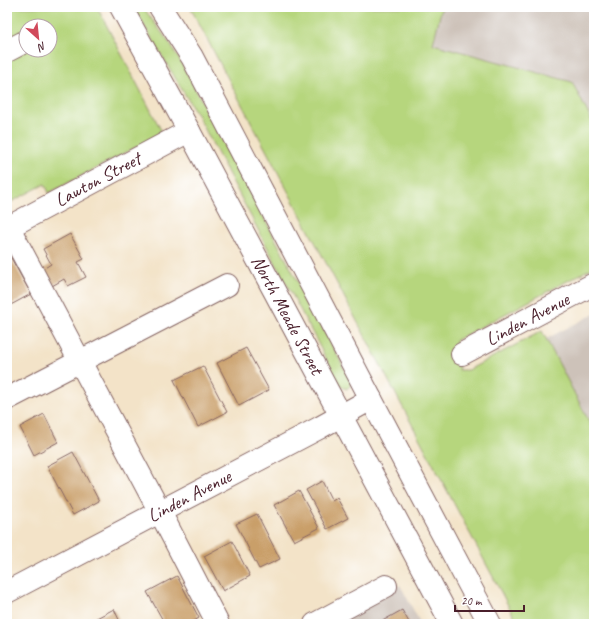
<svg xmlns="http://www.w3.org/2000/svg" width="601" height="631" font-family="Caveat,sans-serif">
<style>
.industrial{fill:#cdc2b9}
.green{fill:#b6d67d;stroke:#807a54}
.building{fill:#c99f69}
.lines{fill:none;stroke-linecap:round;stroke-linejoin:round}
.minor-casing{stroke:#856462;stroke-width:24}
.minor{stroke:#fff;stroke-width:22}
.labels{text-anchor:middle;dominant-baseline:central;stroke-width:4;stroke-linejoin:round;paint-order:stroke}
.street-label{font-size:19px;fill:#4a1f2b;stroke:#fff}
</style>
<rect width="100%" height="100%" fill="#fff"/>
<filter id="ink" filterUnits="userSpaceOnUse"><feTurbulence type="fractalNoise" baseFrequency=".025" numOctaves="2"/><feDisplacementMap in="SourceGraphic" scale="8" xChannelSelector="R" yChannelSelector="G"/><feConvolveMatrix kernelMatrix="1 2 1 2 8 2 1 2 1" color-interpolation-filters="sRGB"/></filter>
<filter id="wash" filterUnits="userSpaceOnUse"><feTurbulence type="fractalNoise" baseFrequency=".012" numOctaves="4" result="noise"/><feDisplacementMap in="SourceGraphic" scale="16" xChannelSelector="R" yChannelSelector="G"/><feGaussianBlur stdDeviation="0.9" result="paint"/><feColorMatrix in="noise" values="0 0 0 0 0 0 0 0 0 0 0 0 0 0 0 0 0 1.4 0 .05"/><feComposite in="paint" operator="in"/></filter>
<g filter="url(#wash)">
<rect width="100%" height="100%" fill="#f3e3c8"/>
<!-- industrial -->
<g class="industrial">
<polygon points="442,7 594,7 594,125 572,82 432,44"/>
<polygon points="594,314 594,431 546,339"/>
<polygon points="400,585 421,624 329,624"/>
</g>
<!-- green -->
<g class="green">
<polygon points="7,7 97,7 161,130 155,137 49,193 45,184 7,204 7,56 26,50 50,50 50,26 43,25 26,26 26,34 16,40 7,22"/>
<path d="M133 7H143L170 44 182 64 351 381C351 385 350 387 346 389L340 385 199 118Z"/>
<polygon points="190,7 442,7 433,44 572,82 594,125 594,267 456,340 459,370 468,370 542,331 594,431 594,624 518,624"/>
</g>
<g id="blocks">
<!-- building -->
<g class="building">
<polygon points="70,234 84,259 78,262 86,277 68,286 64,279 52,286 43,269 51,264 43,249"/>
<polygon points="11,258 31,294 7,307 7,260"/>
<polygon points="246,348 269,390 239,406 217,363"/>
<polygon points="203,366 227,412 198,427 174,380"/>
<polygon points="44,414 58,442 34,455 20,427"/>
<polygon points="73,452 99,501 73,515 47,466"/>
<polygon points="322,481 332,501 337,498 348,518 327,529 306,490"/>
<polygon points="299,491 319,528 294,541 274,505"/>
<polygon points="257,514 280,559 259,569 236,524"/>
<polygon points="232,541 250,576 223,591 204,556"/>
<polygon points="177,576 199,618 189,624 165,624 147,592"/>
<polygon points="114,609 121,624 85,624"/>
<polygon points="402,610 410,624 377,624"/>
</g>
</g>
</g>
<g filter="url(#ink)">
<use href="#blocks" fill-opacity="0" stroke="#856462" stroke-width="1"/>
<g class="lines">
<defs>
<g id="minor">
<path id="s1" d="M121 7 189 131 452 624"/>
<polyline points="160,7 192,57 371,399 490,624"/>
<polyline points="7,51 26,41"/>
<path id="s2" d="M7 228 189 131"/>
<polyline points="9,228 160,512 218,624"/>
<path id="s3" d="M462 354 594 284"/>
<polyline points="7,399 227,285"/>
<path id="s4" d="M7 592 319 428 371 399"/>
<polyline points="315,624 386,586"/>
</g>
</defs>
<!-- minor casing -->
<use href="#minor" class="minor-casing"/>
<!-- minor -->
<use href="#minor" class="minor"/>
</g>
</g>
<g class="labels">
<!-- street labels -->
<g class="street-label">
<text stroke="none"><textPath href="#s2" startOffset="103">Lawton Street</textPath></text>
<text stroke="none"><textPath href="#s1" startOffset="350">North Meade Street</textPath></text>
<text stroke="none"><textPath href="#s3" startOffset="74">Linden Avenue</textPath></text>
<text stroke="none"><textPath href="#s4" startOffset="206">Linden Avenue</textPath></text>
</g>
</g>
<!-- margin -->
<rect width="601" height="631" fill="none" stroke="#fff" stroke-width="24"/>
<!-- north arrow -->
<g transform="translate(38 38) rotate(153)"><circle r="19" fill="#ffffff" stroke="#b7a5aa"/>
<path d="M0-3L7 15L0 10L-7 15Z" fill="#d1495b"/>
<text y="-6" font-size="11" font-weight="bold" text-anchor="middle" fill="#4a1f2b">N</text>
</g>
<!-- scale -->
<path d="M455 605v6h69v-6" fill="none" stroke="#4a1f2b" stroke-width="2"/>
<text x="461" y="605" font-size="12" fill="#4a1f2b" stroke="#ffffff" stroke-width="3" paint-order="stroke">20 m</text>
</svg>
